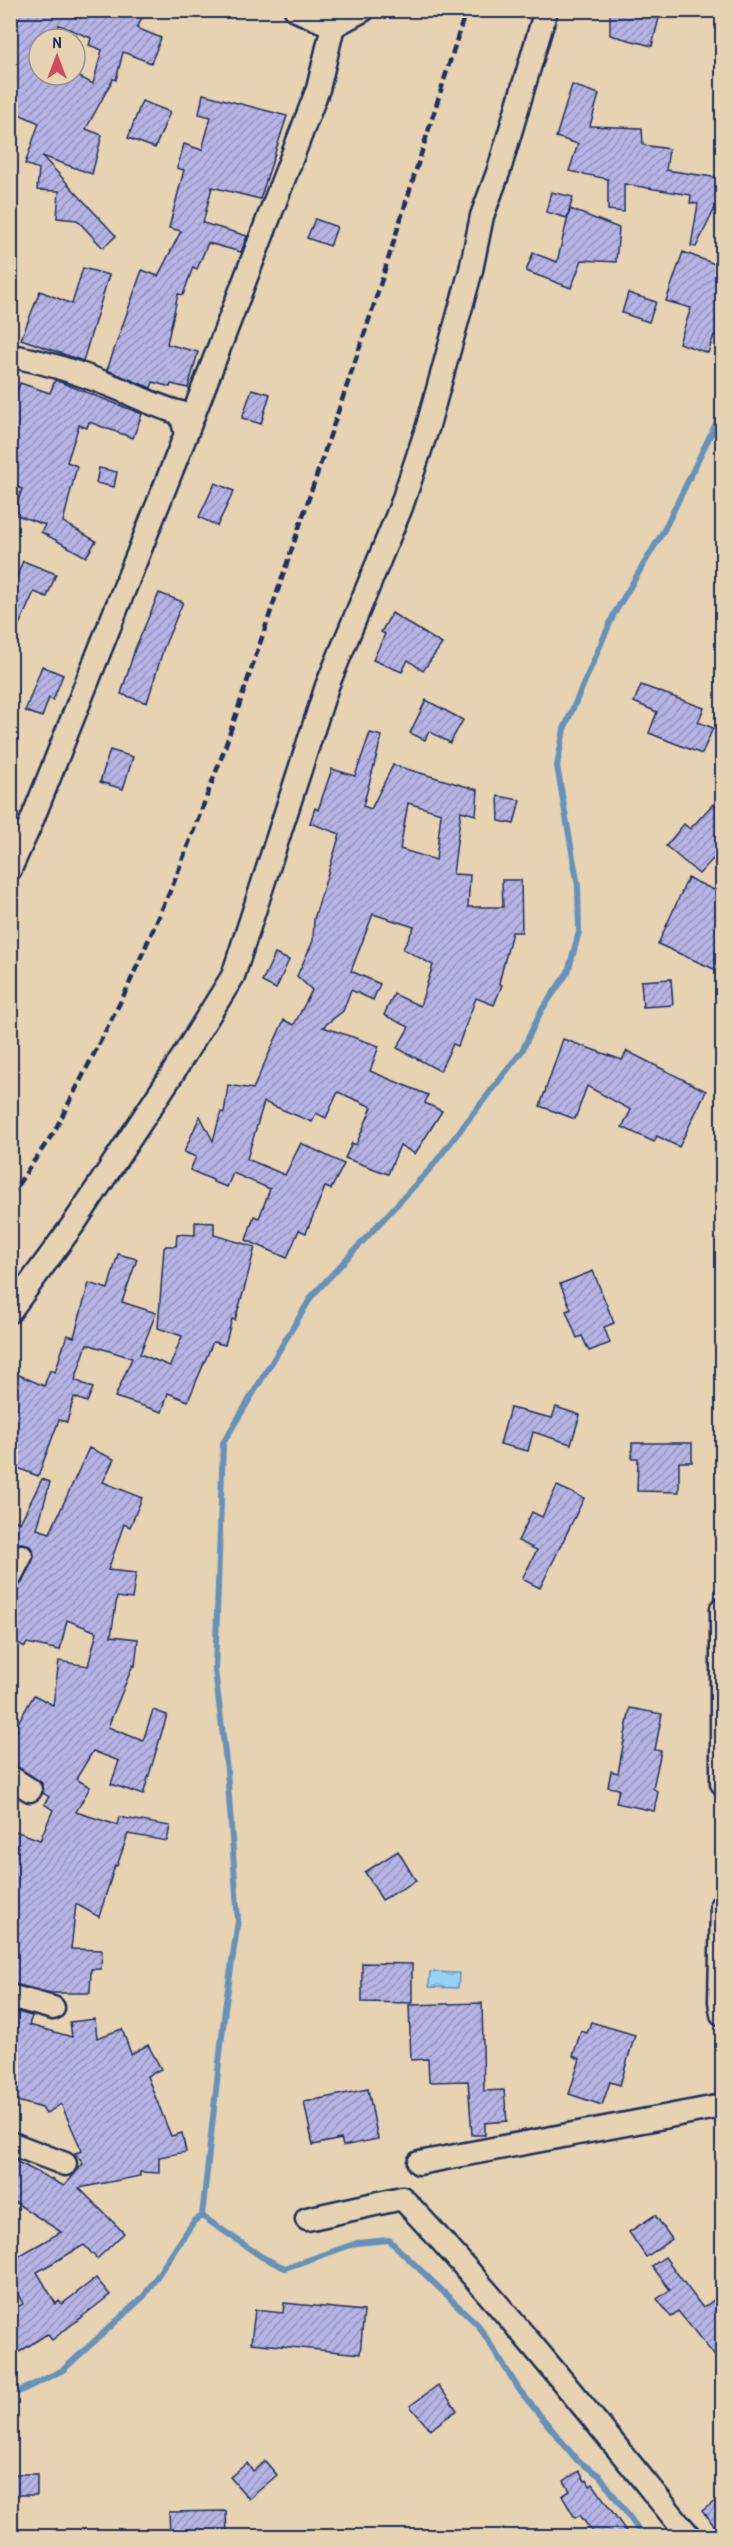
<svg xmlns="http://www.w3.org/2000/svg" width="733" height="2547" font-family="'Patrick Hand',sans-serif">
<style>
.water{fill:url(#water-waves);stroke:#6591ba;stroke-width:1.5}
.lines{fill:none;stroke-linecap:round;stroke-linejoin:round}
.stream{stroke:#6591ba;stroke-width:6}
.building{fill:url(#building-hatch);stroke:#1b2f5e;stroke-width:1.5;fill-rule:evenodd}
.minor-casing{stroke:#1b2f5e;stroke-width:27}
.minor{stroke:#e7d2b1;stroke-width:22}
.rail{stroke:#1b2f5e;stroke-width:4.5;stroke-dasharray:9 4.5;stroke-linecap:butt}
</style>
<defs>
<pattern id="water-waves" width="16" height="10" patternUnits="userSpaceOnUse" patternTransform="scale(1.5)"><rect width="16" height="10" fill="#96d2f7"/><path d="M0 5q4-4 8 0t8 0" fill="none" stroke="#81b5d6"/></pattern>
<pattern id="building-hatch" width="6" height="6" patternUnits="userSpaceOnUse" patternTransform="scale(1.5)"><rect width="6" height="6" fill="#b7b4e5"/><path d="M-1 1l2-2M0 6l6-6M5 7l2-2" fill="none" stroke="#9493bd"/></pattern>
</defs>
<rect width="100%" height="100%" fill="#e7d2b1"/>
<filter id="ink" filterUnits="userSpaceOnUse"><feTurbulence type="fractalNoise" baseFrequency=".0167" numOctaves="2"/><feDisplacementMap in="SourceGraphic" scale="12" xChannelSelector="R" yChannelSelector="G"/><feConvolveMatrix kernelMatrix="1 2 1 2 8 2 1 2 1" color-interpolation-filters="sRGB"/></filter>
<g filter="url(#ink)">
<!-- water -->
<polygon class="water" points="430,1972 459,1973 458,1988 429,1987"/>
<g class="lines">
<!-- stream -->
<g class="stream">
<polyline points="202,2216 262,2257 285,2268 357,2243 389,2240 478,2325 520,2391 577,2460 600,2476 643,2536"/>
<polyline points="10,2396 63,2370 144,2296 194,2221 202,2216 225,2009 238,1921 227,1770 215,1670 223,1443 312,1296 430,1169 522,1051 541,1011 568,972 579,932 578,886 557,766 564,729 614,614 664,530 722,411"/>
</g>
</g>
<!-- building -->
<g class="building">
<path d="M10 10H146L137 28 161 38 151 63 123 52 116 80 113 79 86 129 102 135 92 174 42 156 116 236 103 248 77 220 57 218 59 191 37 190 39 169 25 164 39 123 10 110ZM59 25 91 38 89 45 102 50 93 84 76 75H39V39H53Z"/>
<polygon points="610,10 661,10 652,46 610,35"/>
<polygon points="572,85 599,94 590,126 642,128 643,145 669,149 666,170 719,178 716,206 696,247 691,246 698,204 690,203 691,195 624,184 624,212 608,210 608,179 569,171 578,144 556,137"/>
<polygon points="203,94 287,116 260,199 212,187 203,223 247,236 241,252 208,243 197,269 193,267 183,295 178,294 167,344 198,352 188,388 171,384 170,387 153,382 151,388 107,370 142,270 158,276 181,231 169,228 184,170 177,168 184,144 202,150 211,117 199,114"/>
<polygon points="142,101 170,112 155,148 128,138"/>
<polygon points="551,192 573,197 567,218 546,212"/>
<polygon points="570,209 619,228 616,262 582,260 571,288 526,271 533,253 557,262"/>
<polygon points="315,219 337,227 330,246 307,238"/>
<polygon points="683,252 723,267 723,338 714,335 708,353 679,343 691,308 666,301"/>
<polygon points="83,268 109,275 83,361 21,339 40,291 72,304"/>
<polygon points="628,293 656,302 649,322 622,313"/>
<polygon points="55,380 142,414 133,438 89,422 87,428 79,425 67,462 77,466 63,522 96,541 86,557 41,532 45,525 14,514 22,489 10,484 10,411 20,383 50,393"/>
<polygon points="252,389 270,394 261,424 242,418"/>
<polygon points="99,468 117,472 114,487 96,483"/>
<polygon points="215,483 234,491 217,526 199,517"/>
<polygon points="23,561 56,574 47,597 34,592 10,645 10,594"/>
<polygon points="159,593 183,602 164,647 147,703 121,694 135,649"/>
<polygon points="392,613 442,644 423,671 408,660 402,672 373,660 385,634 381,632"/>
<polygon points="42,666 63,675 53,700 49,698 42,717 25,711"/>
<polygon points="641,685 704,708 698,722 713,728 702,754 649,733 657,712 634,702"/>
<polygon points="426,700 463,720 450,743 429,731 425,740 410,733"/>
<path d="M370 733 382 736 363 806 371 809 393 765 478 790 476 815 461 811 453 874 470 875 468 907H503L502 880H521L522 932H512L499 983 502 985 494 1005 476 998 458 1046 453 1044 440 1071 397 1048 409 1027 384 1015 394 994 420 1006 433 965 403 949 414 927 373 914 351 971 380 984 373 1000 351 990 343 1011 323 1027 379 1046 370 1071 428 1095 425 1103 442 1111 415 1154 400 1145 388 1174 345 1158 352 1143 356 1145 372 1107 338 1092 326 1118 316 1113 312 1122 264 1102 247 1159 285 1175 301 1143 344 1164 331 1189 325 1187 306 1233 299 1230 287 1258 246 1240 254 1216 259 1218 270 1189 233 1173 227 1187 213 1182V1180L190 1170 196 1157 184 1152 200 1116 213 1141 221 1112 224 1113 228 1085 253 1089 284 1020 294 1025 312 990 297 976 313 941 314 919 340 834 310 823 315 808 318 810 332 769 355 776ZM408 803 441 813 436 860 400 849Z"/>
<polygon points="110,750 133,757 123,789 100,782"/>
<polygon points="498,796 520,800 514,824 499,821"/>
<polygon points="713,804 723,814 723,848 699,874 666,846 684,824 690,829"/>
<polygon points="688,878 723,894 723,973 658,944"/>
<polygon points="275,954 289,960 276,989 262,982"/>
<polygon points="671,979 673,1005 643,1007 641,981"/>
<polygon points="563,1039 622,1060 627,1051 706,1091 679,1147 657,1136 654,1142 622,1127 631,1110 587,1086 575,1119 540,1106"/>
<polygon points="195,1222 214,1223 214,1235 255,1247 244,1290 235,1320 232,1319 225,1345 213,1342 188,1401 168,1393 162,1412 115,1397 132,1358 87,1344 75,1380 93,1388 87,1402 74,1397 67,1422 59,1420 38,1476 10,1465 10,1371 44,1386 50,1370 55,1372 67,1335 74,1337 89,1283 108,1289 118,1254 137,1259 122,1302 156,1313 140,1354 170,1366 182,1336 158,1328 164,1248 166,1246 176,1246 177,1234 195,1235"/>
<polygon points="593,1271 614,1323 604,1327 610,1343 589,1351 582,1336 577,1338 566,1311 571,1309 560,1284"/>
<polygon points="556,1407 580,1415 571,1444 533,1432 528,1451 500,1444 510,1408 552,1418"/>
<polygon points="632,1443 692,1443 692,1462 679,1462 679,1492 637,1491 638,1458 632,1458"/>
<polygon points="89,1448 114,1459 103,1482 142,1498 130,1527 124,1524 108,1570 136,1573 132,1599 117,1597 111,1636 138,1639 135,1666 133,1665 108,1727 143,1741 153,1710 167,1715 143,1795 111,1784 119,1761 93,1751 76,1779 90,1787 76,1812 117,1825 119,1817 170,1826 167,1841 128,1834 117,1866 115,1865 99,1917 76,1904 71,1949 102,1950 101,1969 91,1969 90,1993 51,1993 10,1983 10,1829 40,1840 53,1810 44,1804 49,1797 43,1793 42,1783 10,1762 10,1743 18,1730 15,1728 34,1695 53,1705 59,1661 88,1666 97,1632 67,1620 60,1650 27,1643 25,1647 10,1639 10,1590 22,1583 34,1556 33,1549 27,1544 20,1543 10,1548 10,1517 20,1523 42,1479 50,1482 37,1529 50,1533"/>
<polygon points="557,1486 584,1498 540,1588 522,1579 537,1550 518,1541 532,1512 542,1517"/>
<polygon points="630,1708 662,1714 655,1750 661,1751 653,1788 658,1792 654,1811 616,1803 619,1789 608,1787 611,1771 618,1773"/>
<polygon points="398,1851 416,1881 382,1900 365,1872"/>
<polygon points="362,1963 412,1964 412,2003 362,2002"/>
<polygon points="482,2003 484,2091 504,2090 507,2121 485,2123 485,2135 472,2135 468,2081 429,2082 428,2059 411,2060 409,2005"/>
<polygon points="10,2010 32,2016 29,2025 72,2037 70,2022 95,2019 97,2038 122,2029 131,2054 148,2045 161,2069 147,2076 171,2136 182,2133 186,2152 159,2157 159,2173 140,2172 140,2176 79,2188 124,2233 97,2259 84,2245 37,2272 56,2304 59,2301 62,2304 96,2278 110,2295 52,2340 47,2334 10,2358 10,2311 23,2304 10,2279 10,2261 61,2232 10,2199 10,2158 64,2186 83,2164 75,2153 82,2151 61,2104 46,2114 42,2108 10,2099"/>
<polygon points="591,2022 635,2035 620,2085 610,2082 602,2105 569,2094 580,2059 573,2056 581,2031 587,2033"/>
<polygon points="368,2089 378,2139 343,2146 341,2139 313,2145 304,2102"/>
<polygon points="655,2215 672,2239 646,2257 629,2232"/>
<polygon points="665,2257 703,2308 723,2293 723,2366 678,2311 671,2317 657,2299 670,2290 652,2266"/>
<polygon points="284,2303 364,2311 360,2354 251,2343 255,2310 283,2313"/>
<polygon points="438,2385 457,2410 430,2430 410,2406"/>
<polygon points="265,2461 277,2475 249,2499 230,2477 247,2463 253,2471"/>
<polygon points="579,2471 585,2481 587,2480 590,2486 593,2484 626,2531 618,2536 595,2536 580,2515 575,2518 562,2496 570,2491 564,2481"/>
<rect x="10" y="2474" width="27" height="21"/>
<polygon points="723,2495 723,2536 702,2511"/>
<polygon points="226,2511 227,2536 170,2536 169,2512"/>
</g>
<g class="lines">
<defs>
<g id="minor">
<polyline points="296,10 333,26 363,10"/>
<path d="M10 356C45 361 79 373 112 386 135 395 156 407 181 413L186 434"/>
<polyline points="10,869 30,825 186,434 318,89 333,26 334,10"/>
<polyline points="10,1311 75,1222 171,1076 233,976 327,686 401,507 427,429 471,270 482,216 499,170 546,10"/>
<polyline points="10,1577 21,1556"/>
<polyline points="722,1609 722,1783"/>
<polyline points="10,1777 30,1790"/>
<polyline points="722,1905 720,2001 722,2014"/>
<polyline points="10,1996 53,2008"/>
<polyline points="10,2143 65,2164"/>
<polyline points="419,2163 722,2106"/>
<path d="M307 2219 402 2198C503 2305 596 2422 689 2536"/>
</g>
</defs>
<!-- minor casing -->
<use href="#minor" class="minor-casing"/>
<!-- minor -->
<use href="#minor" class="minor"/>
<!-- rail -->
<polyline class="rail" points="10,1196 54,1132 126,991 174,882 222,756 372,311 466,10"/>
</g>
</g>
<!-- margin -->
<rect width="733" height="2547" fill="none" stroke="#e7d2b1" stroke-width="36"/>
<rect x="18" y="18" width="697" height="2511" fill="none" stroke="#1b2f5e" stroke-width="2" filter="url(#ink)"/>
<!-- north arrow -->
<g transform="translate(57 57)"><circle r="28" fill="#e7d2b1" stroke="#959190" stroke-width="1.5"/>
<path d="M0-4.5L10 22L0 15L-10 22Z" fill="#d1495b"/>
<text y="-9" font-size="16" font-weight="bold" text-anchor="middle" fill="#1b2f5e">N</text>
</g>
</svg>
